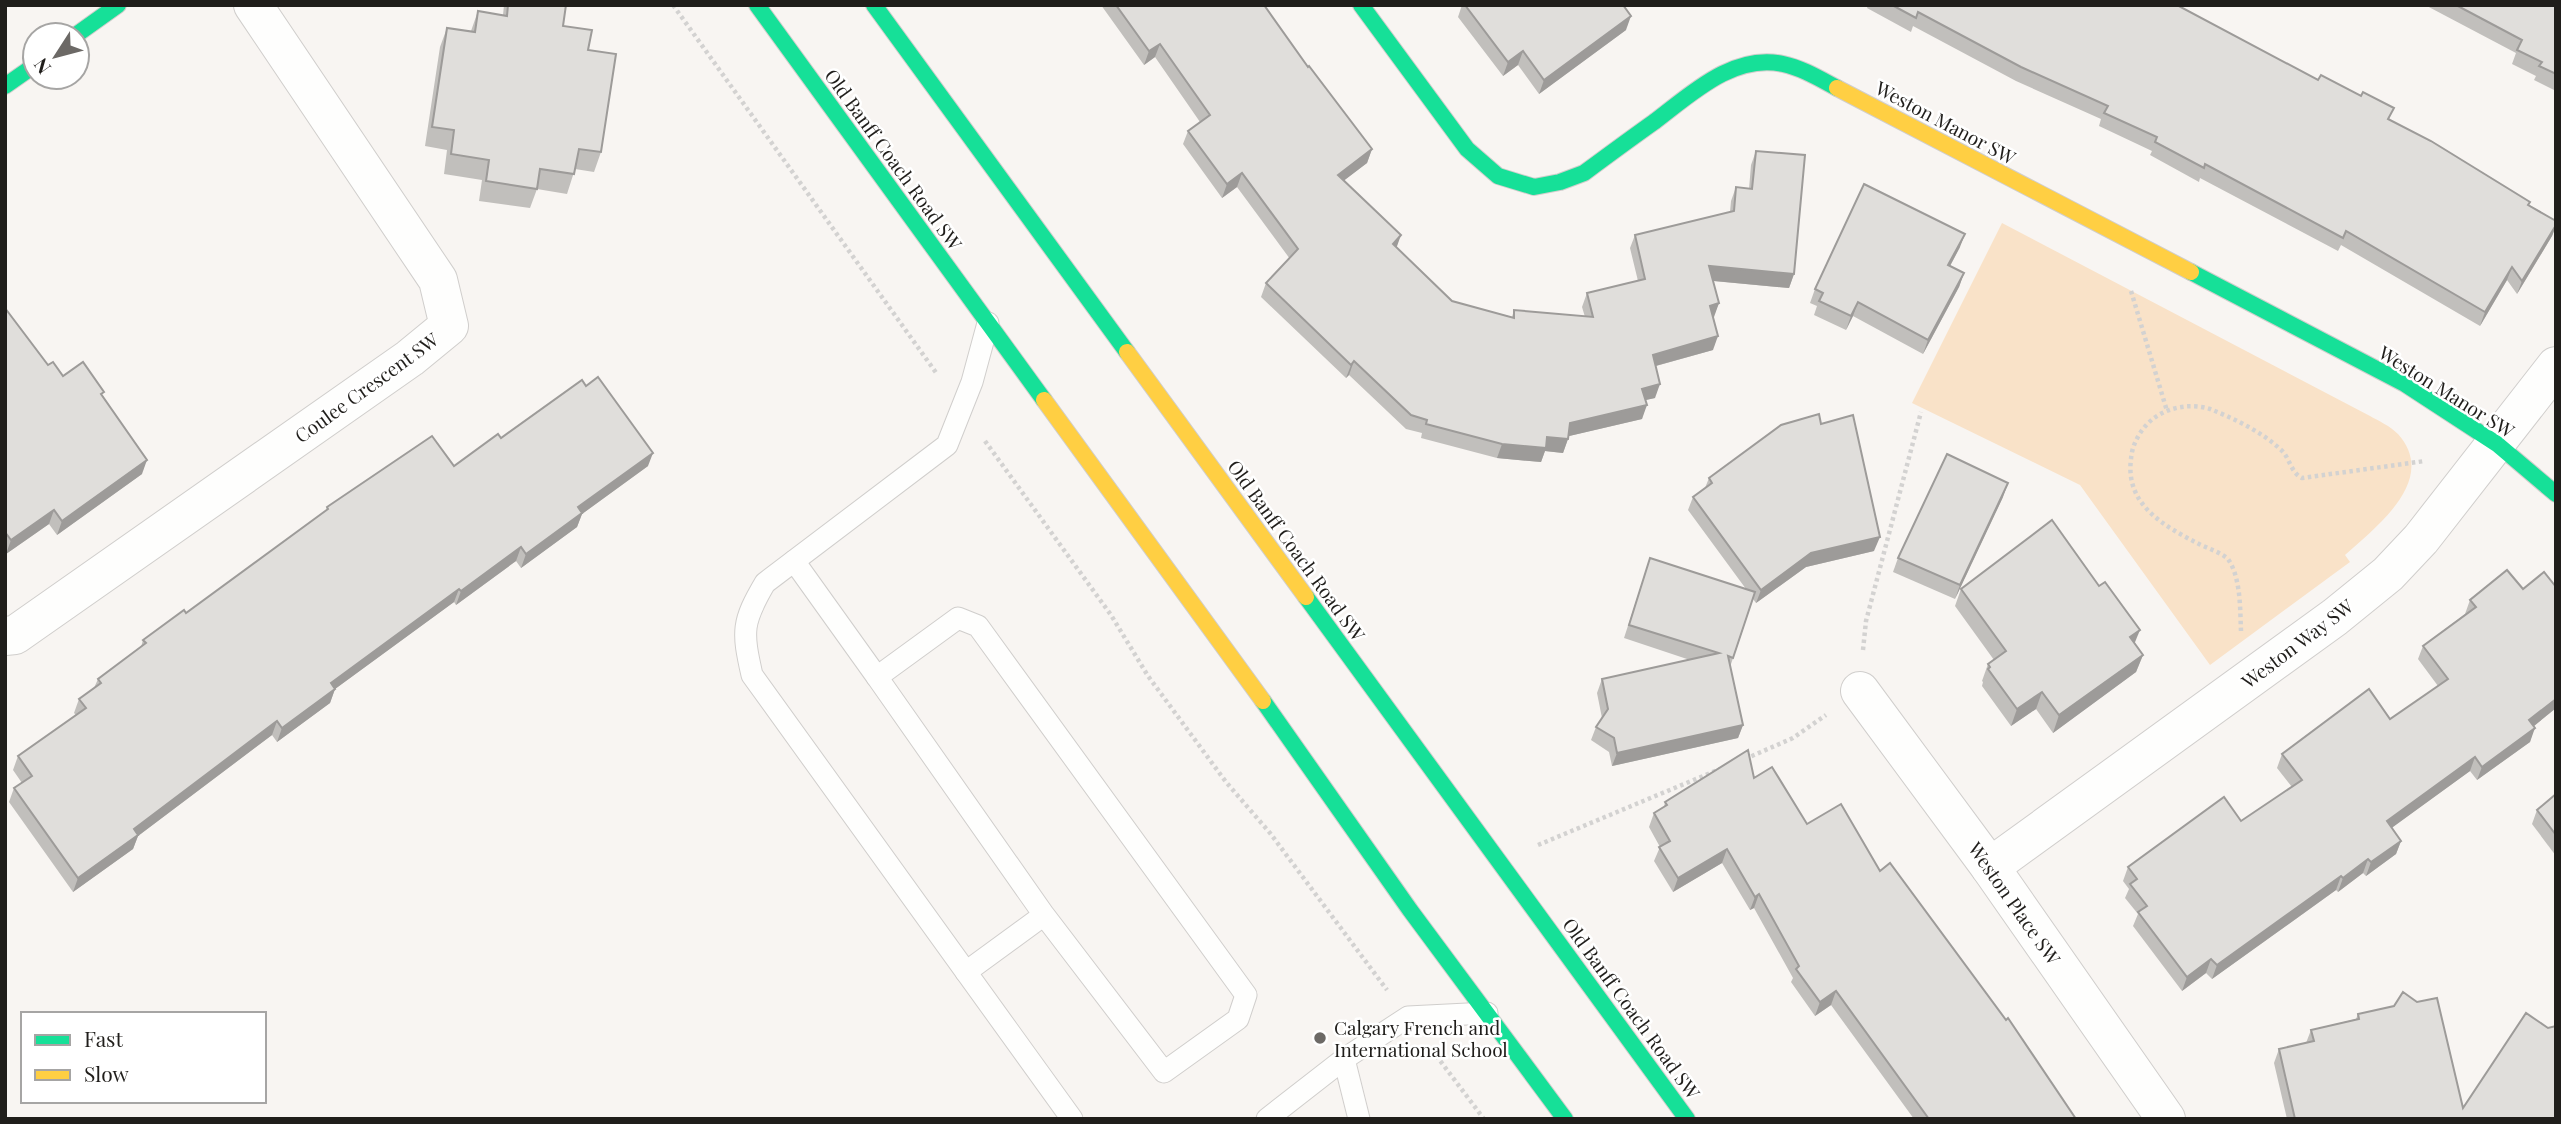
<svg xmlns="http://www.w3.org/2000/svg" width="2561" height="1124" font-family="'Playfair Display',serif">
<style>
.green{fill:#f9e2c8}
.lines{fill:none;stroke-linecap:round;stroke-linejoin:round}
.lane-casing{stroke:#d0cecc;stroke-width:23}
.street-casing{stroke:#d0cecc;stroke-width:40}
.fast-casing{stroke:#d0cecc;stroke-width:18}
.slow-casing{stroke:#d0cecc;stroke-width:18}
.path{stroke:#d3d2d1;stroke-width:4.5;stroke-dasharray:3.5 3.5;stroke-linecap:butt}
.lane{stroke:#fefefd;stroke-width:21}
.street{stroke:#fefefd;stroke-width:38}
.fast{stroke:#16e098;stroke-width:16}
.slow{stroke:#ffcf43;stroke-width:16}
.wall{fill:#c1bfbc}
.shaded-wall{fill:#9d9b99}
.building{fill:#e0dedb;stroke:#9d9b99;stroke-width:2}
.poi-dot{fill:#6c6966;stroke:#fff;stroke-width:2.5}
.labels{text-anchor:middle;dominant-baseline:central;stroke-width:5;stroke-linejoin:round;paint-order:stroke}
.street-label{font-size:19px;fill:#201e1b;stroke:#fff}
.poi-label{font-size:19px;fill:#201e1b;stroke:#fff;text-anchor:start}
</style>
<rect width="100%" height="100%" fill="#f8f5f2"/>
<!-- green -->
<path class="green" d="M2002 223 2370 416C2379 421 2390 426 2398 434 2439 480 2376 527 2345 555L2350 562 2210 665 2080 485 1912 403Z"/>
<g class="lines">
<defs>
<g id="lane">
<path d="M988 323 972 382 947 445 765 583C742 622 742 631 752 675L1072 1119"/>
<polyline points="794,561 877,677"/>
<polyline points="966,972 1044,915 1164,1072 1238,1019 1246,995 978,626 958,618 877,677 1044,915"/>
<polyline points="1344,1059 1359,1119"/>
<polyline points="1267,1119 1344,1059 1408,1017 1487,1013"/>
</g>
<g id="street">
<polyline points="5,636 15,635 410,358 449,326 438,280 253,5"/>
<polyline points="1860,691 1990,867 2166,1119"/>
<polyline points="1990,867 2335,617 2388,574 2421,539 2556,366"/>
</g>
<g id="fast">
<polyline points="757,5 1044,400"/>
<polyline points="874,5 1127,352"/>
<path d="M1361 5 1467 149 1498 176 1534 187 1560 182 1584 173C1607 156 1630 139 1654 122 1690 95 1733 53 1783 64 1802 68 1820 79 1837 88"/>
<polyline points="76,35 118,5"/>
<polyline points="5,86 35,65"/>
<polyline points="2191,272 2405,384 2497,444 2556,494"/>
<polyline points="1306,597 1687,1119"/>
<polyline points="1263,701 1410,910 1565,1119"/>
</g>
<g id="slow">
<polyline points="1837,88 2191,272"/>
<polyline points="1127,352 1306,597"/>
<polyline points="1044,400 1263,701"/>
</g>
</defs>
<!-- lane casing -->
<use href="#lane" class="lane-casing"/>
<!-- street casing -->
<use href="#street" class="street-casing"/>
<!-- fast casing -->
<use href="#fast" class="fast-casing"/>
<!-- slow casing -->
<use href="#slow" class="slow-casing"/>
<!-- path -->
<g class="path">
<polyline points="673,5 937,374"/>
<polyline points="2131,291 2167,411"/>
<polyline points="985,441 1111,615 1148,676 1226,782 1270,833 1387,990"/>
<path d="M2241 631C2240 609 2241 578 2228 559 2220 552 2209 549 2199 544 2164 526 2125 505 2131 459 2132 444 2141 428 2154 418 2169 407 2191 403 2210 409 2233 418 2262 432 2280 449 2290 457 2290 472 2302 478L2425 461"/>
<polyline points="1863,650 1866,621 1921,412"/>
<polyline points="1745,759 1793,738 1826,715"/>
<polyline points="1538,845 1720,769"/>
<polyline points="1432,1050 1484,1119"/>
</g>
<!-- lane -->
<use href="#lane" class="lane"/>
<!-- street -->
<use href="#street" class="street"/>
<!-- fast -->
<use href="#fast" class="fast"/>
<!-- slow -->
<use href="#slow" class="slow"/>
</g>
<!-- wall -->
<g class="wall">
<polygon points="504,5 566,5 563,26 588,50 601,152 594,172 575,169 567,194 537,189 530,208 479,201 482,180 444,174 447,150 425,146 440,47 447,28 471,31 478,11 503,15"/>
<polygon points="1101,5 1264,5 1308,67 1372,149 1367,163 1344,180 1397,248 1452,301 1512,317 1514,310 1585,317 1582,307 1587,293 1638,281 1630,248 1635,235 1730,212 1731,201 1736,187 1749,189 1751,165 1756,151 1794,274 1789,288 1713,281 1719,303 1713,317 1713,350 1656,366 1655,398 1645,400 1642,419 1569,436 1563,453 1545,451 1541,462 1497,458 1421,438 1422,433 1406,429 1349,375 1346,378 1261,297 1266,283 1290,259 1237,187 1222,198 1183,144 1188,131 1200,122 1155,57 1144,65"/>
<polygon points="1462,5 1629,5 1625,8 1626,30 1539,94 1518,65 1503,76 1458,17"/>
<polygon points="1868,5 2178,5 2389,120 2556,221 2556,227 2552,236 2517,294 2507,280 2480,326 2341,245 2338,251 2200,178 2199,182 2150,155 2152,151 2099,126 2101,119 2016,81 1913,26 1911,32 1867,8"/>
<polygon points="2425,5 2556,5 2556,91 2534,80 2536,76 2512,64 2516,53"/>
<polygon points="1960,247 1950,266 1964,273 1959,287 1923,354 1853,316 1846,330 1814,315 1817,306 1810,303 1815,289"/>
<polygon points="5,308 48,365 63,376 103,396 142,474 57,535 49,524 6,554 5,553"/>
<polygon points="1821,424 1874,551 1806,567 1756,603 1753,599 1730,667 1743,725 1738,738 1612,766 1609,752 1591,740 1596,727 1602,718 1597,693 1602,679 1690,660 1624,638 1650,558 1746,589 1688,510 1693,497 1705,488 1709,478"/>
<polygon points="501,438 648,466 582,514 577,527 521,568 516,561 456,605 454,602 335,689 330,703 277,742 272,735 138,836 133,849 73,892 9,802 14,788 22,783 13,770 18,756 76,715 74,713 79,699 94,688 98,679 141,647 143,640 186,613 326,511 327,507 454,466"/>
<polygon points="2003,497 1955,599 1893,572 1898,558"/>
<polygon points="2556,587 2556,708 2534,726 2530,742 2477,780 2470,771 2391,828 2401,841 2396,854 2366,876 2363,873 2338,892 2336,890 2212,979 2206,973 2182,991 2133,926 2138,914 2125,898 2129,889 2123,881 2128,867 2241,821 2292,787 2277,768 2282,754 2390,719 2438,686 2418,659 2423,646 2465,614 2470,600 2523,589"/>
<polygon points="1961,589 2135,644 2143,655 2136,672 2053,733 2036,709 2011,726 1982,686 1983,682 1982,681 1988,664 1994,660 1955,606"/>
<polygon points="1754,778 1807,824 1880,871 2076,1119 1914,1119 1831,1005 1815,1016 1791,982 1793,978 1754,908 1750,910 1722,863 1673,892 1654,861 1660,847 1649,827 1654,813 1664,807 1665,802"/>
<polygon points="2556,794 2556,856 2532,824 2537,810"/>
<polygon points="2358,1014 2463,1108 2556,1119 2287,1119 2274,1063 2279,1049 2306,1043 2311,1030 2356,1019"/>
</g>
<!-- shaded-wall -->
<g class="shaded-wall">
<polygon points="1631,16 1626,30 1539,94 1544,80"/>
<polygon points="1160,44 1155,57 1144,65 1149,51"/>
<polygon points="1523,51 1518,65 1503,76 1508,62"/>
<polygon points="1372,149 1367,163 1333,189 1338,175"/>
<polygon points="1242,173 1237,187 1222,198 1227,184"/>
<polygon points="2556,225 2552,236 2517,294 2522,281"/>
<polygon points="1965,234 1960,247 1943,279 1948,265"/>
<polygon points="1401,235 1396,249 1393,244"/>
<polygon points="1709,266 1794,274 1789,288 1704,280"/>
<polygon points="2512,267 2507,280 2480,326 2485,312"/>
<polygon points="1964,273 1959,287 1923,354 1928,340"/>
<polygon points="1858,302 1853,316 1846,330 1851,316"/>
<polygon points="1719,303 1714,317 1705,319 1710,306"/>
<polygon points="1718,336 1713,350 1648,368 1653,355"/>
<polygon points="1354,361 1349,375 1346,378 1351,365"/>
<polygon points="1660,384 1655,398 1637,402 1642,389"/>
<polygon points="1647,405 1642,419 1565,437 1570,423"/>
<polygon points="1547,437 1568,439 1563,453 1545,451 1541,462 1497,458 1502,444"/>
<polygon points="653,453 648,466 582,514 577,527 521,568 526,554 578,507"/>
<polygon points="147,460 142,474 57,535 62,521"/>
<polygon points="2008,483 2003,497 1955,599 1960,585"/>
<polygon points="54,510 49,524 6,554 11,540"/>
<polygon points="1880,537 1874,551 1806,567 1756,603 1761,590 1811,553"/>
<polygon points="521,547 516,561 456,605 461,591"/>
<polygon points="459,589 454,602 335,689 330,703 277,742 282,728 331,683"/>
<polygon points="2140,630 2133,647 2130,637"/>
<polygon points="2143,655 2136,672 2053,733 2059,715"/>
<polygon points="2042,692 2036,709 2011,726 2017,709"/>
<polygon points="2556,699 2556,708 2524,734 2529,720"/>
<polygon points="277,721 272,735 138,836 133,849 73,892 78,878 134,829"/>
<polygon points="1743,725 1738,738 1612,766 1617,753"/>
<polygon points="2535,728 2530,742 2477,780 2482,767"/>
<polygon points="2475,757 2470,771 2382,835 2387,821"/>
<polygon points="2401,841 2396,854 2366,876 2371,862"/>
<polygon points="1727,849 1722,863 1673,892 1678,878"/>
<polygon points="2368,859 2363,873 2338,892 2343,878"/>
<polygon points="2341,876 2336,890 2212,979 2217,965"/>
<polygon points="1759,894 1754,908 1750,910 1755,897"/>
<polygon points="2211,959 2206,973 2182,991 2187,977"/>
<polygon points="1836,991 1831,1005 1815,1016 1820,1002"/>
</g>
<!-- building -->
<g class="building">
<polygon points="508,5 566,5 563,26 592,30 588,50 616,54 601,152 579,149 574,174 540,169 537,189 486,181 489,160 451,154 454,130 432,127 447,28 475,32 478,11 507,16"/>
<polygon points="1116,5 1264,5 1308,67 1309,66 1372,149 1338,175 1401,235 1393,244 1452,301 1514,318 1514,310 1593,317 1587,293 1645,279 1635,235 1734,211 1736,187 1752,189 1756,151 1805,155 1794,274 1709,266 1719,303 1710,306 1718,336 1653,355 1660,384 1642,389 1647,405 1570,423 1568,439 1547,437 1546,448 1502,444 1426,424 1427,420 1411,415 1354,361 1351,365 1266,283 1298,249 1242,173 1227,184 1188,131 1210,115 1160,44 1149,51"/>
<polygon points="1465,5 1623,5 1631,16 1544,80 1523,51 1508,62"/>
<polygon points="1892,5 2177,5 2318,80 2321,75 2361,96 2363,92 2394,108 2388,119 2431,141 2530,202 2528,205 2556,221 2556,225 2522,281 2512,267 2485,312 2346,231 2343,238 2205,164 2204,168 2155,142 2157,137 2104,113 2108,106 2021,67 1918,12 1916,18"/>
<polygon points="2456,5 2556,5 2556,74 2539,66 2542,62 2517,50 2522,40"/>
<polygon points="1864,184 1965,234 1948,265 1964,273 1928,340 1858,302 1851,316 1819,301 1823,293 1815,289"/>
<polygon points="5,308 48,365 53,362 63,376 83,362 104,392 101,394 147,460 62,521 54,510 11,540 5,532"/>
<polygon points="598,377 653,453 578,507 582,513 526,554 521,547 461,591 459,589 331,683 335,689 282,728 277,721 134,829 138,835 78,878 14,788 32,776 18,756 86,708 79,699 101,683 98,679 146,643 143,640 184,610 186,613 328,509 327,507 432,436 454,466 498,434 501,438 582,380 586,386"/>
<polygon points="1819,414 1821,424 1853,415 1880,537 1811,553 1761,590 1693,497 1712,483 1709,478 1781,425"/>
<polygon points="1947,454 2008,483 1960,585 1898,558"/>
<polygon points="2052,520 2099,586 2105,582 2140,630 2130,637 2143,655 2059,715 2042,692 2017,709 1988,669 1990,667 1988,664 2006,651 1961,589"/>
<polygon points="1650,558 1755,592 1733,658 1728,656 1743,725 1617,753 1614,738 1596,727 1608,709 1602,679 1719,653 1629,625"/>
<polygon points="2507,570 2523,589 2544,572 2556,587 2556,699 2529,720 2535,728 2482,767 2475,757 2387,821 2401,841 2371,862 2368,859 2343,878 2341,876 2217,965 2211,959 2187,977 2138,912 2147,906 2130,884 2137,879 2128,867 2224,797 2241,821 2302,780 2282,754 2369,689 2390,719 2448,679 2423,646 2476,607 2470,600"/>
<polygon points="1748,750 1754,778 1772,767 1807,824 1841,804 1880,871 1890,863 2006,1020 2008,1018 2076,1119 1929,1119 1836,991 1820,1002 1796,969 1799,966 1759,894 1755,897 1727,849 1678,878 1659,847 1670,841 1654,813 1667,805 1665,802"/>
<polygon points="2556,794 2556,835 2537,810"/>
<polygon points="2403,992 2417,1002 2437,998 2463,1108 2526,1013 2548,1028 2556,1026 2556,1119 2295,1119 2279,1049 2314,1041 2311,1030 2359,1019 2358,1014 2394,1006"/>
</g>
<!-- markers -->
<circle class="poi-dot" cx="1320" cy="1038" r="7"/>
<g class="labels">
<!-- street labels -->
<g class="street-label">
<text transform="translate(1946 122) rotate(28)">Weston Manor SW</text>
<text transform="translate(894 159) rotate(54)">Old Banff Coach Road SW</text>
<text transform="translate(366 387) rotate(-36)">Coulee Crescent SW</text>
<text transform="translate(2447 391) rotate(32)">Weston Manor SW</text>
<text transform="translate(1297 550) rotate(54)">Old Banff Coach Road SW</text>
<text transform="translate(2297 643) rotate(-37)">Weston Way SW</text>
<text transform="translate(2015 903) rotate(55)">Weston Place SW</text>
<text transform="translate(1632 1008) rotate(54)">Old Banff Coach Road SW</text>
</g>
<!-- poi labels -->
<g class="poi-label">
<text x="1334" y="1027">Calgary French and<tspan x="1334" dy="22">International School</tspan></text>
</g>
</g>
<!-- border -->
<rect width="2561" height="1124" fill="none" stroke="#201e1b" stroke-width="14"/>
<!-- legend -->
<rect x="21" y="1012" width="245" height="91" fill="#ffffff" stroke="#a6a5a4" stroke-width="2"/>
<rect x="35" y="1035" width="35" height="10" fill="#16e098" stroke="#a6a5a4" stroke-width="2"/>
<text x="84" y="1047" font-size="21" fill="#201e1b">Fast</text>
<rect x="35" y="1070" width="35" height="10" fill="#ffcf43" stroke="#a6a5a4" stroke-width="2"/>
<text x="84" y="1082" font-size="21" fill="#201e1b">Slow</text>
<!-- north arrow -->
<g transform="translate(56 56) rotate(234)"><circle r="33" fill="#ffffff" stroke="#a6a5a4" stroke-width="2"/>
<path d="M0-5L12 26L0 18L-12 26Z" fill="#6c6966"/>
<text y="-10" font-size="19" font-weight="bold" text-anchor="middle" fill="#201e1b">N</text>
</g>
</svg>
